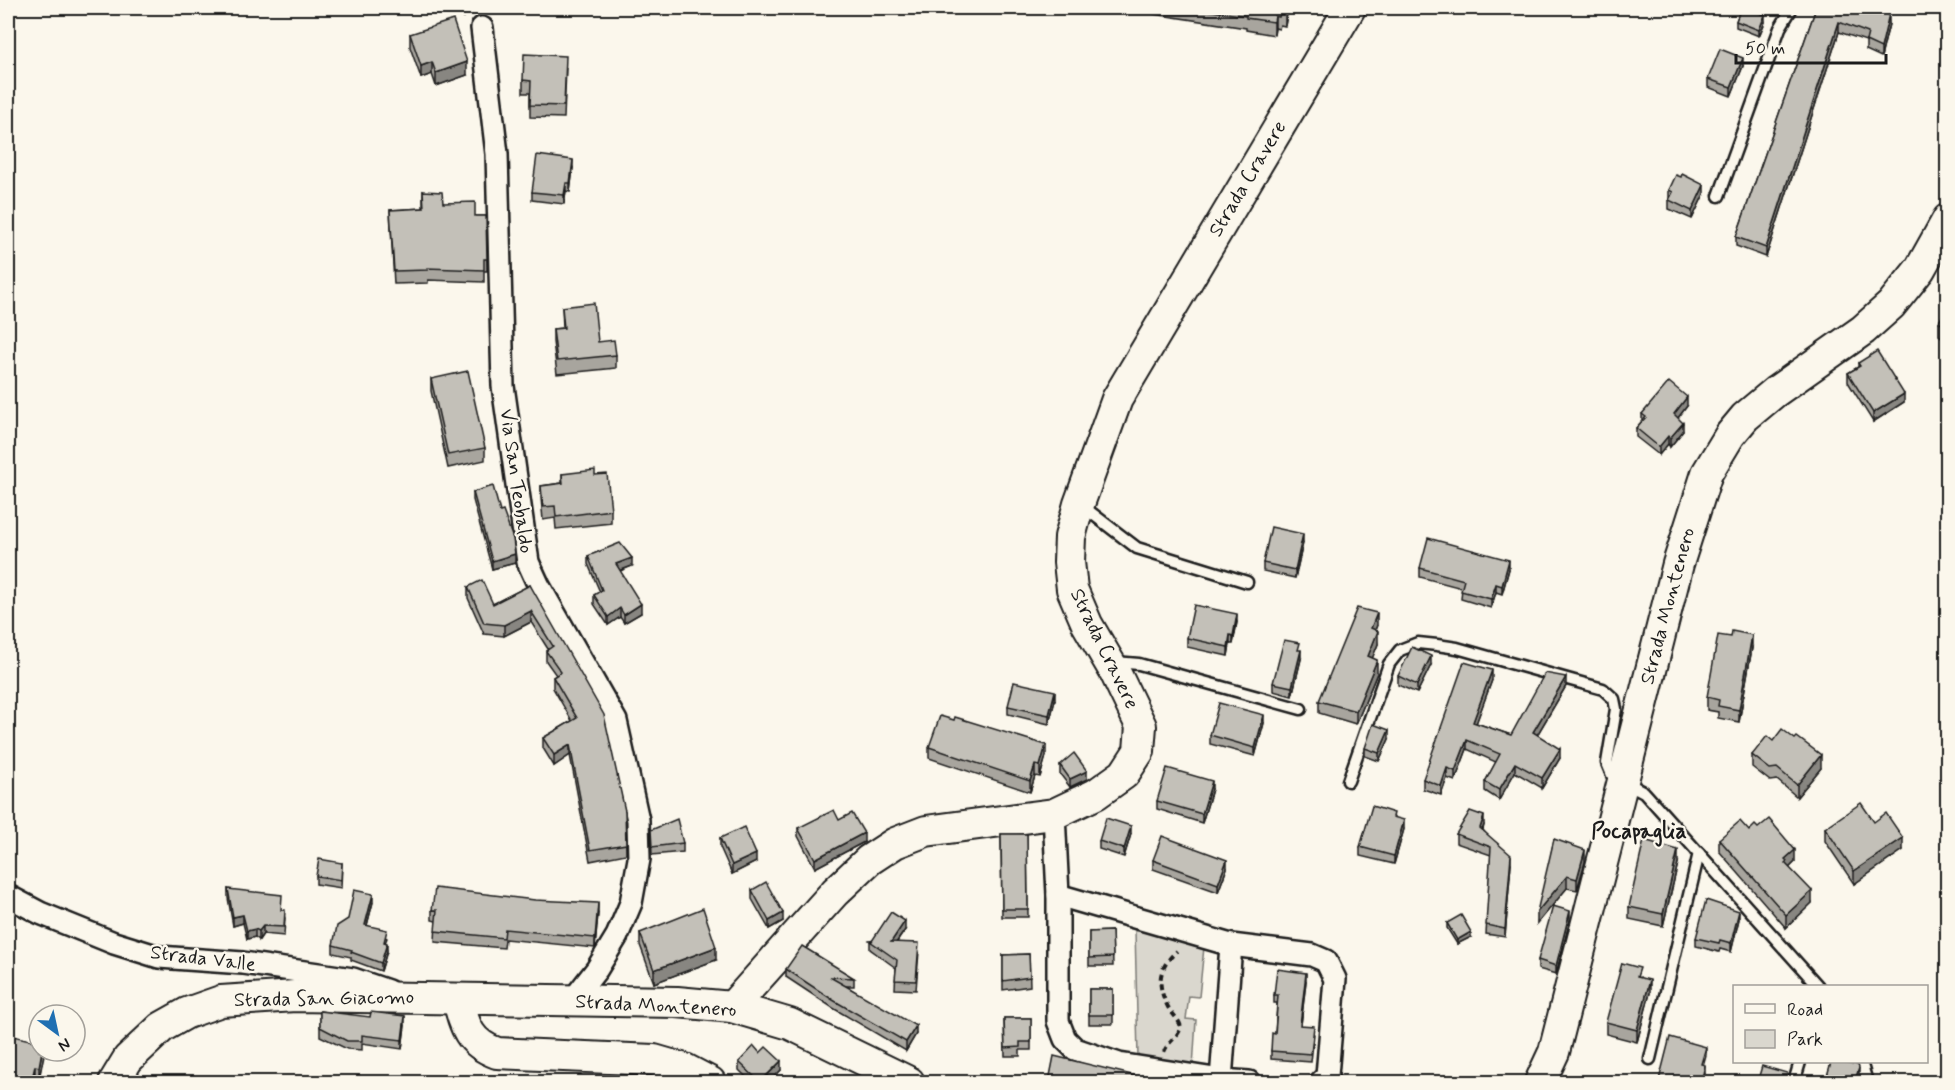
<svg xmlns="http://www.w3.org/2000/svg" width="1955" height="1090" font-family="Mynerve,sans-serif">
<style>
.green{fill:#dad7ce;stroke:#7b7a75;stroke-width:1.5}
.lines{fill:none;stroke-linecap:round;stroke-linejoin:round}
.lane-casing{stroke:#1c1c1c;stroke-width:15}
.street-casing{stroke:#1c1c1c;stroke-width:26}
.secondary-casing{stroke:#1c1c1c;stroke-width:34}
.path{stroke:#1c1c1c;stroke-width:4;stroke-dasharray:6 4.5;stroke-linecap:butt}
.lane{stroke:#fbf7ec;stroke-width:10}
.street{stroke:#fbf7ec;stroke-width:21}
.secondary{stroke:#fbf7ec;stroke-width:30}
.wall{fill:#a8a59e;stroke:#1c1c1c;stroke-width:1.5}
.shaded-wall{fill:#888681;stroke:#1c1c1c;stroke-width:1.5}
.building{fill:#c3c0b8;stroke:#1c1c1c;stroke-width:1.5}
.labels{text-anchor:middle;dominant-baseline:central;stroke-width:4.5;stroke-linejoin:round;paint-order:stroke}
.street-label{font-size:20px;fill:#1c1c1c;stroke:#fbf7ec}
.quarter-label{font-size:22px;font-weight:bold;fill:#1c1c1c;stroke:#fbf7ec}
</style>
<rect width="100%" height="100%" fill="#fbf7ec"/>
<filter id="ink" filterUnits="userSpaceOnUse"><feTurbulence type="fractalNoise" baseFrequency=".0167" numOctaves="2"/><feDisplacementMap in="SourceGraphic" scale="12" xChannelSelector="R" yChannelSelector="G"/><feConvolveMatrix kernelMatrix="1 2 1 2 8 2 1 2 1" color-interpolation-filters="sRGB"/></filter>
<g filter="url(#ink)">
<!-- green -->
<polygon class="green" points="1135,929 1204,947 1199,997 1189,996 1186,1019 1196,1020 1193,1067 1138,1057"/>
<g class="lines">
<defs>
<g id="lane">
<polyline points="1719,196 1780,28 1792,8"/>
<polyline points="1081,505 1137,548 1247,582"/>
<polyline points="1115,662 1139,664 1301,709"/>
<polyline points="1348,781 1389,664 1400,650 1418,643 1437,645 1457,648 1603,689 1614,699 1616,709 1607,763 1612,775 1644,792 1818,986"/>
<polyline points="1650,1059 1699,853"/>
<polyline points="1861,1062 1867,1082"/>
<polyline points="1794,1082 1800,1062"/>
</g>
<g id="street">
<polyline points="482,28 497,154 503,386 528,562 539,586 616,721 638,820 639,859 631,903 617,936 597,969 572,1001"/>
<polyline points="1054,814 1058,895 1058,1021 1065,1039 1075,1049 1119,1064 1221,1080 1231,945"/>
<polyline points="1058,895 1231,945 1312,955 1326,961 1335,979 1327,1076 1321,1082"/>
<polyline points="8,896 40,913 114,943 159,957 243,963 353,979 388,991"/>
<polyline points="1221,1080 1249,1082"/>
</g>
<g id="secondary">
<path d="M458 1000C465 1027 469 1043 497 1053L654 1060 685 1069 710 1082"/>
<polyline points="732,1007 835,892 869,860 895,843 926,831 1054,814 1096,794 1124,774 1139,751 1141,726 1115,672 1087,624 1072,589 1069,562 1070,537 1079,504 1117,399 1350,8"/>
<polyline points="114,1082 128,1059 162,1027 187,1013 221,1001 295,996 677,1002 732,1007 790,1024 909,1082"/>
<polyline points="1540,1082 1554,1052 1678,564 1707,473 1730,435 1745,417 1775,392 1863,330 1891,305 1920,269 1948,219"/>
</g>
</defs>
<!-- lane casing -->
<use href="#lane" class="lane-casing"/>
<!-- street casing -->
<use href="#street" class="street-casing"/>
<!-- secondary casing -->
<use href="#secondary" class="secondary-casing"/>
<!-- path -->
<g class="path">
<polyline points="451,8 466,17"/>
<path d="M1164 1052C1168 1041 1178 1038 1181 1027 1179 1019 1172 1014 1168 1007 1156 984 1158 968 1177 951"/>
</g>
<!-- lane -->
<use href="#lane" class="lane"/>
<!-- street -->
<use href="#street" class="street"/>
<!-- secondary -->
<use href="#secondary" class="secondary"/>
</g>
<!-- wall -->
<g class="wall">
<polygon points="1154,8 1288,8 1285,26 1280,25 1279,29 1275,28 1274,35 1246,30 1246,28 1154,14"/>
<polygon points="1741,8 1765,8 1762,14 1765,22 1759,36 1736,27 1736,21"/>
<polygon points="1816,8 1887,14 1889,24 1881,57 1866,50 1866,41 1839,32 1766,257 1736,246 1736,237"/>
<polygon points="410,34 467,75 436,86 432,74 421,78 410,47"/>
<polygon points="1743,66 1731,96 1708,87 1708,79"/>
<polygon points="566,68 564,118 530,117 530,93 523,93 523,80"/>
<polygon points="573,168 570,192 566,191 564,204 532,200 532,192"/>
<polygon points="1669,190 1704,194 1692,219 1669,209"/>
<polygon points="423,191 443,203 475,216 486,216 487,271 484,271 484,282 428,280 428,283 394,284 390,210 423,208"/>
<polygon points="562,307 598,342 616,355 616,368 557,374 553,342 553,329 563,328"/>
<polygon points="1947,308 1947,341 1939,335 1939,322"/>
<polygon points="1858,363 1904,402 1873,422 1848,382 1848,373 1858,367"/>
<polygon points="431,379 485,448 485,460 448,468 431,391"/>
<polygon points="1687,406 1678,418 1683,431 1670,447 1668,444 1659,455 1636,437 1636,428 1642,421 1642,414"/>
<polygon points="562,474 595,475 611,510 611,523 556,529 555,518 543,520 541,498 541,486 562,483"/>
<polygon points="473,492 500,512 515,563 492,569 473,500"/>
<polygon points="1303,543 1295,578 1263,571 1263,563"/>
<polygon points="588,556 632,566 620,571 641,613 624,623 620,617 608,625 594,604 594,595 600,592 588,564"/>
<polygon points="1420,568 1509,569 1502,594 1496,592 1491,608 1461,599 1462,588 1420,577"/>
<polygon points="530,585 625,811 626,854 590,861 570,755 554,766 543,748 543,738 572,721 553,688 553,677 556,675 546,661 546,651 548,649 531,622 504,636 484,634 468,598 468,587 493,604"/>
<polygon points="1237,622 1233,644 1230,644 1228,656 1187,647 1187,638"/>
<polygon points="1377,625 1375,630 1378,644 1372,658 1377,673 1356,724 1319,713 1319,701"/>
<polygon points="1752,648 1739,722 1718,718 1718,712 1707,710 1707,697"/>
<polygon points="1301,659 1292,696 1273,691 1273,683"/>
<polygon points="1431,665 1417,693 1398,685 1398,676"/>
<polygon points="1492,680 1476,723 1511,735 1566,686 1537,735 1560,758 1542,788 1515,772 1499,800 1485,791 1485,782 1496,762 1467,749 1455,781 1447,778 1441,795 1423,789 1423,779"/>
<polygon points="1055,700 1049,724 1008,714 1008,706"/>
<polygon points="1264,723 1255,756 1210,744 1210,735"/>
<polygon points="1389,739 1379,761 1365,756 1365,748"/>
<polygon points="1773,741 1821,768 1797,797 1777,780 1770,781 1752,767 1752,755"/>
<polygon points="929,747 1046,756 1040,777 1035,776 1030,792 929,758"/>
<polygon points="1060,765 1087,779 1070,787 1060,774"/>
<polygon points="1212,789 1202,823 1157,809 1157,801"/>
<polygon points="1394,817 1404,829 1394,864 1360,856 1360,847"/>
<polygon points="839,820 864,842 815,868 798,836 798,828"/>
<polygon points="1874,822 1903,850 1854,884 1825,841 1825,828"/>
<polygon points="1484,825 1483,830 1511,863 1505,937 1486,934 1491,855 1456,843 1456,834"/>
<polygon points="651,830 683,843 683,852 652,855"/>
<polygon points="1749,831 1795,862 1789,868 1812,903 1786,928 1719,851 1719,839"/>
<polygon points="1001,834 1027,834 1028,917 1002,917"/>
<polygon points="1131,834 1124,857 1099,849 1099,841"/>
<polygon points="720,838 756,862 732,874 720,847"/>
<polygon points="1554,839 1585,862 1577,890 1567,888 1537,924"/>
<polygon points="1153,860 1227,868 1218,892 1153,869"/>
<polygon points="342,863 341,888 316,884 316,876"/>
<polygon points="1678,863 1663,926 1629,919 1629,907"/>
<polygon points="228,889 282,910 285,918 284,936 263,934 259,940 255,937 247,939 243,923 233,926 228,898"/>
<polygon points="752,890 783,921 769,929 752,899"/>
<polygon points="373,902 367,925 387,938 385,943 387,951 381,971 351,960 351,957 333,953 333,945"/>
<polygon points="432,910 598,913 595,948 505,939 504,948 435,942 436,921 432,920"/>
<polygon points="1739,919 1731,952 1720,949 1719,952 1696,946 1696,938"/>
<polygon points="1570,920 1556,974 1538,969 1538,960"/>
<polygon points="1447,923 1471,937 1457,944 1447,928"/>
<polygon points="905,930 897,942 919,951 916,990 895,989 896,968 870,949 870,941"/>
<polygon points="1112,931 1113,966 1089,966 1089,932"/>
<polygon points="640,933 716,960 654,983 640,945"/>
<polygon points="1029,954 1030,986 1003,990 1003,955"/>
<polygon points="786,969 854,978 854,986 847,986 916,1034 906,1051 833,1008 786,977"/>
<polygon points="1640,977 1650,993 1637,1042 1606,1034 1606,1022"/>
<polygon points="1306,981 1301,1025 1314,1034 1311,1062 1271,1059 1271,1051 1275,1034 1277,1003 1274,1003 1274,995"/>
<rect x="1089" y="989" width="24" height="35"/>
<polygon points="320,1011 405,1025 402,1049 362,1043 362,1050 347,1049 320,1036"/>
<polygon points="1004,1018 1031,1018 1031,1050 1020,1050 1020,1056 1005,1056"/>
<polygon points="44,1051 39,1079 35,1078 8,1083"/>
<polygon points="760,1053 781,1070 768,1083 752,1083 739,1070 739,1062"/>
</g>
<!-- shaded-wall -->
<g class="shaded-wall">
<polygon points="1286,8 1288,8 1285,26 1285,14"/>
<polygon points="1762,8 1765,8 1760,20 1760,13"/>
<polygon points="1889,14 1889,24 1881,57 1881,48"/>
<polygon points="1765,15 1765,22 1759,36 1759,30"/>
<polygon points="1275,16 1275,28 1274,35 1274,22"/>
<polygon points="1839,22 1839,32 1766,257 1766,248"/>
<polygon points="1743,58 1743,66 1731,96 1731,87"/>
<polygon points="432,62 432,74 421,78 421,66"/>
<polygon points="467,62 467,75 436,86 436,73"/>
<polygon points="573,160 573,168 570,192 570,183"/>
<polygon points="566,183 566,191 564,204 564,195"/>
<polygon points="1704,185 1704,194 1692,219 1692,211"/>
<polygon points="1904,394 1904,402 1873,422 1873,413"/>
<polygon points="1687,397 1687,406 1674,423 1674,414"/>
<polygon points="1683,423 1683,431 1670,447 1670,438"/>
<polygon points="1668,436 1668,444 1659,455 1659,447"/>
<polygon points="1303,534 1303,543 1295,578 1295,570"/>
<polygon points="515,554 515,563 492,569 492,561"/>
<polygon points="632,558 632,566 616,572 616,564"/>
<polygon points="1509,560 1509,569 1502,594 1502,586"/>
<polygon points="1496,584 1496,592 1491,608 1491,599"/>
<polygon points="641,604 641,613 624,623 624,615"/>
<polygon points="620,608 620,617 608,625 608,617"/>
<polygon points="531,611 531,622 504,636 504,625"/>
<polygon points="1377,613 1377,625 1371,641 1371,628"/>
<polygon points="1237,614 1237,622 1233,644 1233,636"/>
<polygon points="1378,631 1378,644 1368,669 1368,656"/>
<polygon points="1230,635 1230,644 1228,656 1228,647"/>
<polygon points="1752,635 1752,648 1739,722 1739,710"/>
<polygon points="1301,650 1301,659 1292,696 1292,687"/>
<polygon points="1431,656 1431,665 1417,693 1417,685"/>
<polygon points="1377,660 1377,673 1356,724 1356,711"/>
<polygon points="1492,670 1492,680 1473,732 1473,722"/>
<polygon points="1566,677 1566,686 1533,742 1533,732"/>
<polygon points="1055,691 1055,700 1049,724 1049,715"/>
<polygon points="1264,715 1264,723 1255,756 1255,748"/>
<polygon points="1389,730 1389,739 1379,761 1379,753"/>
<polygon points="1467,740 1467,749 1455,781 1455,771"/>
<polygon points="570,745 570,755 554,766 554,755"/>
<polygon points="1046,745 1046,756 1040,777 1040,766"/>
<polygon points="1560,749 1560,758 1542,788 1542,778"/>
<polygon points="1821,755 1821,768 1797,797 1797,785"/>
<polygon points="1515,763 1515,772 1499,800 1499,790"/>
<polygon points="1035,765 1035,776 1030,792 1030,781"/>
<polygon points="1447,768 1447,778 1441,795 1441,786"/>
<polygon points="1087,771 1087,779 1070,787 1070,779"/>
<polygon points="1212,781 1212,789 1202,823 1202,814"/>
<polygon points="1484,816 1484,825 1480,836 1480,828"/>
<polygon points="1404,820 1404,829 1394,864 1394,856"/>
<polygon points="1131,826 1131,834 1124,857 1124,849"/>
<polygon points="864,833 864,842 815,868 815,859"/>
<polygon points="1903,838 1903,850 1854,884 1854,871"/>
<polygon points="1585,850 1585,862 1577,890 1577,879"/>
<polygon points="1678,850 1678,863 1663,926 1663,914"/>
<polygon points="1795,850 1795,862 1787,870 1787,874 1785,859"/>
<polygon points="756,854 756,862 732,874 732,865"/>
<polygon points="1511,855 1511,863 1505,937 1505,929"/>
<polygon points="1227,860 1227,868 1218,892 1218,884"/>
<polygon points="1567,876 1567,888 1537,924 1537,912"/>
<polygon points="1812,891 1812,903 1786,928 1786,915"/>
<polygon points="373,894 373,902 365,933 365,925"/>
<polygon points="598,903 598,913 595,948 595,938"/>
<polygon points="1570,911 1570,920 1556,974 1556,966"/>
<polygon points="1739,911 1739,919 1731,952 1731,943"/>
<polygon points="783,913 783,921 769,929 769,921"/>
<polygon points="243,915 243,923 233,926 233,917"/>
<polygon points="905,921 905,930 891,950 891,942"/>
<polygon points="263,926 263,934 259,940 259,931"/>
<polygon points="255,929 255,937 247,939 247,931"/>
<polygon points="1471,932 1471,937 1457,944 1457,940"/>
<polygon points="387,943 387,951 381,971 381,963"/>
<polygon points="716,947 716,960 654,983 654,970"/>
<polygon points="1306,973 1306,981 1300,1033 1300,1025"/>
<polygon points="1650,980 1650,993 1637,1042 1637,1030"/>
<polygon points="405,1016 405,1025 402,1049 402,1040"/>
<polygon points="916,1026 916,1034 906,1051 906,1042"/>
<polygon points="1706,1047 1706,1055 1701,1073 1701,1064"/>
<polygon points="42,1051 44,1051 44,1055 39,1079 39,1067"/>
<polygon points="781,1061 781,1070 768,1083 760,1083"/>
<polygon points="1705,1065 1705,1074 1703,1083 1701,1083"/>
<polygon points="35,1066 35,1078 34,1083 31,1083"/>
<polygon points="1859,1068 1859,1080 1858,1083 1854,1083"/>
</g>
<!-- building -->
<g class="building">
<polygon points="1192,8 1286,8 1285,14 1280,13 1279,17 1275,16 1274,22 1246,18 1246,16"/>
<polygon points="1741,8 1762,8 1760,13 1765,15 1759,30 1736,21"/>
<polygon points="1816,8 1886,8 1885,13 1889,14 1881,48 1866,41 1868,33 1839,22 1766,248 1736,237"/>
<polygon points="453,20 467,62 436,73 432,62 421,66 410,34"/>
<polygon points="1720,49 1743,58 1731,87 1708,79"/>
<polygon points="524,54 566,56 564,106 530,105 531,81 523,80"/>
<polygon points="537,155 573,160 570,183 566,183 564,195 532,192"/>
<polygon points="1682,174 1704,185 1692,211 1669,200 1673,192 1669,190 1676,175 1681,177"/>
<polygon points="423,191 442,192 443,203 475,202 475,216 486,216 487,259 484,259 484,270 427,268 428,270 394,271 390,210 424,208"/>
<polygon points="594,303 598,342 614,340 616,355 557,361 553,329 564,328 562,307"/>
<polygon points="1947,308 1947,328 1939,322"/>
<polygon points="1877,351 1904,394 1873,413 1848,373 1860,366 1858,363"/>
<polygon points="468,371 485,448 448,455 431,379"/>
<polygon points="1669,382 1687,397 1674,414 1683,423 1670,438 1668,436 1659,447 1636,428 1646,417 1642,414"/>
<polygon points="595,470 595,475 607,474 611,510 556,517 555,506 543,507 541,486 563,483 562,474"/>
<polygon points="493,486 500,512 503,511 513,539 515,554 492,561 473,492"/>
<polygon points="1271,527 1303,534 1295,570 1263,563"/>
<polygon points="1428,538 1509,560 1502,586 1496,584 1491,599 1461,591 1464,580 1420,568"/>
<polygon points="620,543 632,558 616,564 641,604 624,615 620,608 608,617 594,595 602,590 588,556"/>
<polygon points="482,580 493,604 530,585 604,715 625,811 626,844 590,850 570,745 554,755 543,738 577,718 553,677 561,672 546,651 553,646 531,611 504,625 484,623 468,587"/>
<polygon points="1194,605 1237,614 1233,636 1230,635 1228,647 1187,638"/>
<polygon points="1357,608 1377,613 1371,628 1378,631 1368,656 1377,660 1356,711 1319,701"/>
<polygon points="1732,631 1752,635 1739,710 1718,706 1719,700 1707,697 1718,635 1731,637"/>
<polygon points="1284,640 1300,643 1298,650 1301,650 1292,687 1273,683"/>
<polygon points="1412,647 1431,656 1417,685 1398,676"/>
<polygon points="1464,662 1492,670 1473,722 1511,735 1545,673 1566,677 1533,732 1560,749 1542,778 1515,763 1499,790 1485,782 1500,754 1467,740 1455,771 1447,768 1441,786 1423,779"/>
<polygon points="1014,682 1055,691 1049,715 1008,706"/>
<polygon points="1219,703 1264,715 1255,748 1210,735"/>
<polygon points="940,716 954,720 955,717 1046,745 1040,766 1035,765 1030,781 929,747"/>
<polygon points="1373,724 1389,730 1379,753 1365,748"/>
<polygon points="1782,729 1795,739 1797,737 1821,755 1797,785 1777,768 1770,769 1752,755 1767,736 1773,741"/>
<polygon points="1074,753 1087,771 1070,779 1060,765"/>
<polygon points="1167,768 1212,781 1202,814 1157,801"/>
<polygon points="1861,803 1874,822 1886,813 1903,838 1854,871 1825,828"/>
<polygon points="1372,806 1394,813 1393,817 1404,820 1394,856 1360,847"/>
<polygon points="834,810 839,820 852,813 864,833 815,859 798,828"/>
<polygon points="1470,811 1484,816 1480,828 1511,855 1505,929 1486,925 1491,847 1456,834"/>
<polygon points="1106,818 1131,826 1124,849 1099,841"/>
<polygon points="677,819 683,843 652,847 651,830"/>
<polygon points="1769,819 1795,850 1785,859 1787,861 1785,863 1812,891 1786,915 1719,839 1740,821 1749,831 1755,825 1758,828"/>
<polygon points="744,827 756,854 732,865 720,838"/>
<polygon points="1001,834 1027,834 1028,909 1002,909"/>
<polygon points="1162,836 1227,860 1218,884 1153,860"/>
<polygon points="1554,839 1585,850 1577,879 1567,876 1537,912"/>
<polygon points="1644,840 1678,850 1663,914 1629,907"/>
<polygon points="319,859 342,863 341,880 316,876"/>
<polygon points="766,882 783,913 769,921 752,890"/>
<polygon points="435,888 535,900 598,903 595,938 505,929 504,938 435,931 437,910 432,910"/>
<polygon points="228,889 282,895 281,910 285,910 284,927 263,926 259,931 255,929 247,931 243,915 233,917"/>
<polygon points="354,890 373,894 365,925 387,930 384,942 387,943 381,963 351,952 352,950 333,945 337,926 348,919"/>
<polygon points="1706,900 1739,911 1731,943 1720,940 1719,943 1696,938"/>
<polygon points="1553,906 1570,911 1556,966 1538,960"/>
<polygon points="703,908 716,947 654,970 640,933"/>
<polygon points="891,912 905,921 891,942 919,943 916,981 895,980 897,960 870,941 872,941"/>
<polygon points="1461,915 1471,932 1457,940 1447,923"/>
<polygon points="1112,931 1113,957 1089,958 1089,932"/>
<polygon points="802,946 854,978 830,977 916,1026 906,1042 833,1000 786,969"/>
<polygon points="1029,954 1030,977 1003,981 1003,955"/>
<polygon points="1622,963 1640,968 1637,977 1650,980 1637,1030 1606,1022"/>
<polygon points="1277,969 1306,973 1300,1025 1314,1026 1311,1054 1271,1051 1272,1033 1275,1034 1278,995 1274,995"/>
<rect x="1089" y="989" width="24" height="26"/>
<polygon points="320,1011 370,1017 371,1012 405,1016 402,1040 362,1035 362,1041 347,1041 320,1027"/>
<polygon points="1004,1018 1031,1018 1031,1042 1020,1042 1020,1047 1005,1048"/>
<polygon points="13,1036 39,1042 39,1051 42,1051 39,1067 35,1066 31,1083 8,1083 8,1046 11,1047"/>
<polygon points="1670,1037 1706,1047 1701,1064 1705,1065 1701,1083 1669,1083 1659,1080"/>
<polygon points="754,1046 760,1053 766,1047 781,1061 760,1082 739,1062"/>
<polygon points="1054,1056 1136,1076 1134,1083 1055,1083 1049,1081"/>
<polygon points="1831,1062 1845,1062 1858,1065 1859,1068 1854,1083 1828,1083 1829,1076 1827,1076"/>
<polygon points="1762,1066 1787,1073 1789,1079 1788,1083 1757,1083"/>
</g>
</g>
<g class="labels">
<!-- street labels -->
<g class="street-label">
<text transform="translate(1248 179) rotate(-59)">Strada Cravere</text>
<text transform="translate(516 481) rotate(82)">Via San Teobaldo</text>
<text transform="translate(1668 606) rotate(-75)">Strada Montenero</text>
<text transform="translate(1104 649) rotate(64)">Strada Cravere</text>
<text transform="translate(203 959) rotate(7)">Strada Valle</text>
<text transform="translate(324 999) rotate(-1)">Strada San Giacomo</text>
<text transform="translate(656 1006) rotate(3)">Strada Montenero</text>
</g>
<!-- quarter labels -->
<g class="quarter-label">
<text x="1639" y="832">Pocapaglia</text>
</g>
</g>
<!-- margin -->
<rect width="1955" height="1090" fill="none" stroke="#fbf7ec" stroke-width="30"/>
<rect x="15" y="15" width="1925" height="1060" fill="none" stroke="#1c1c1c" stroke-width="2" filter="url(#ink)"/>
<!-- legend -->
<rect x="1733" y="985" width="195" height="78" fill="#fbf7ec" stroke="#a29f99" stroke-width="1.5"/>
<rect x="1745" y="1004" width="30" height="9" fill="#fbf7ec" stroke="#a29f99" stroke-width="1.5"/>
<text x="1787" y="1015" font-size="18" fill="#1c1c1c">Road</text>
<rect x="1745" y="1030" width="30" height="18" fill="#dad7ce" stroke="#a29f99" stroke-width="1.5"/>
<text x="1787" y="1045" font-size="18" fill="#1c1c1c">Park</text>
<!-- north arrow -->
<g transform="translate(57 1033) rotate(147)"><circle r="28" fill="#fbf7ec" stroke="#a29f99" stroke-width="1.5"/>
<path d="M0-4.5L10 22L0 15L-10 22Z" fill="#1f6fb2"/>
<text y="-9" font-size="16" font-weight="bold" text-anchor="middle" fill="#1c1c1c">N</text>
</g>
<!-- scale -->
<path d="M1736 54v9h150v-9" fill="none" stroke="#1c1c1c" stroke-width="3"/>
<text x="1745" y="54" font-size="18" fill="#1c1c1c" stroke="#fbf7ec" stroke-width="4.5" paint-order="stroke">50 m</text>
</svg>
